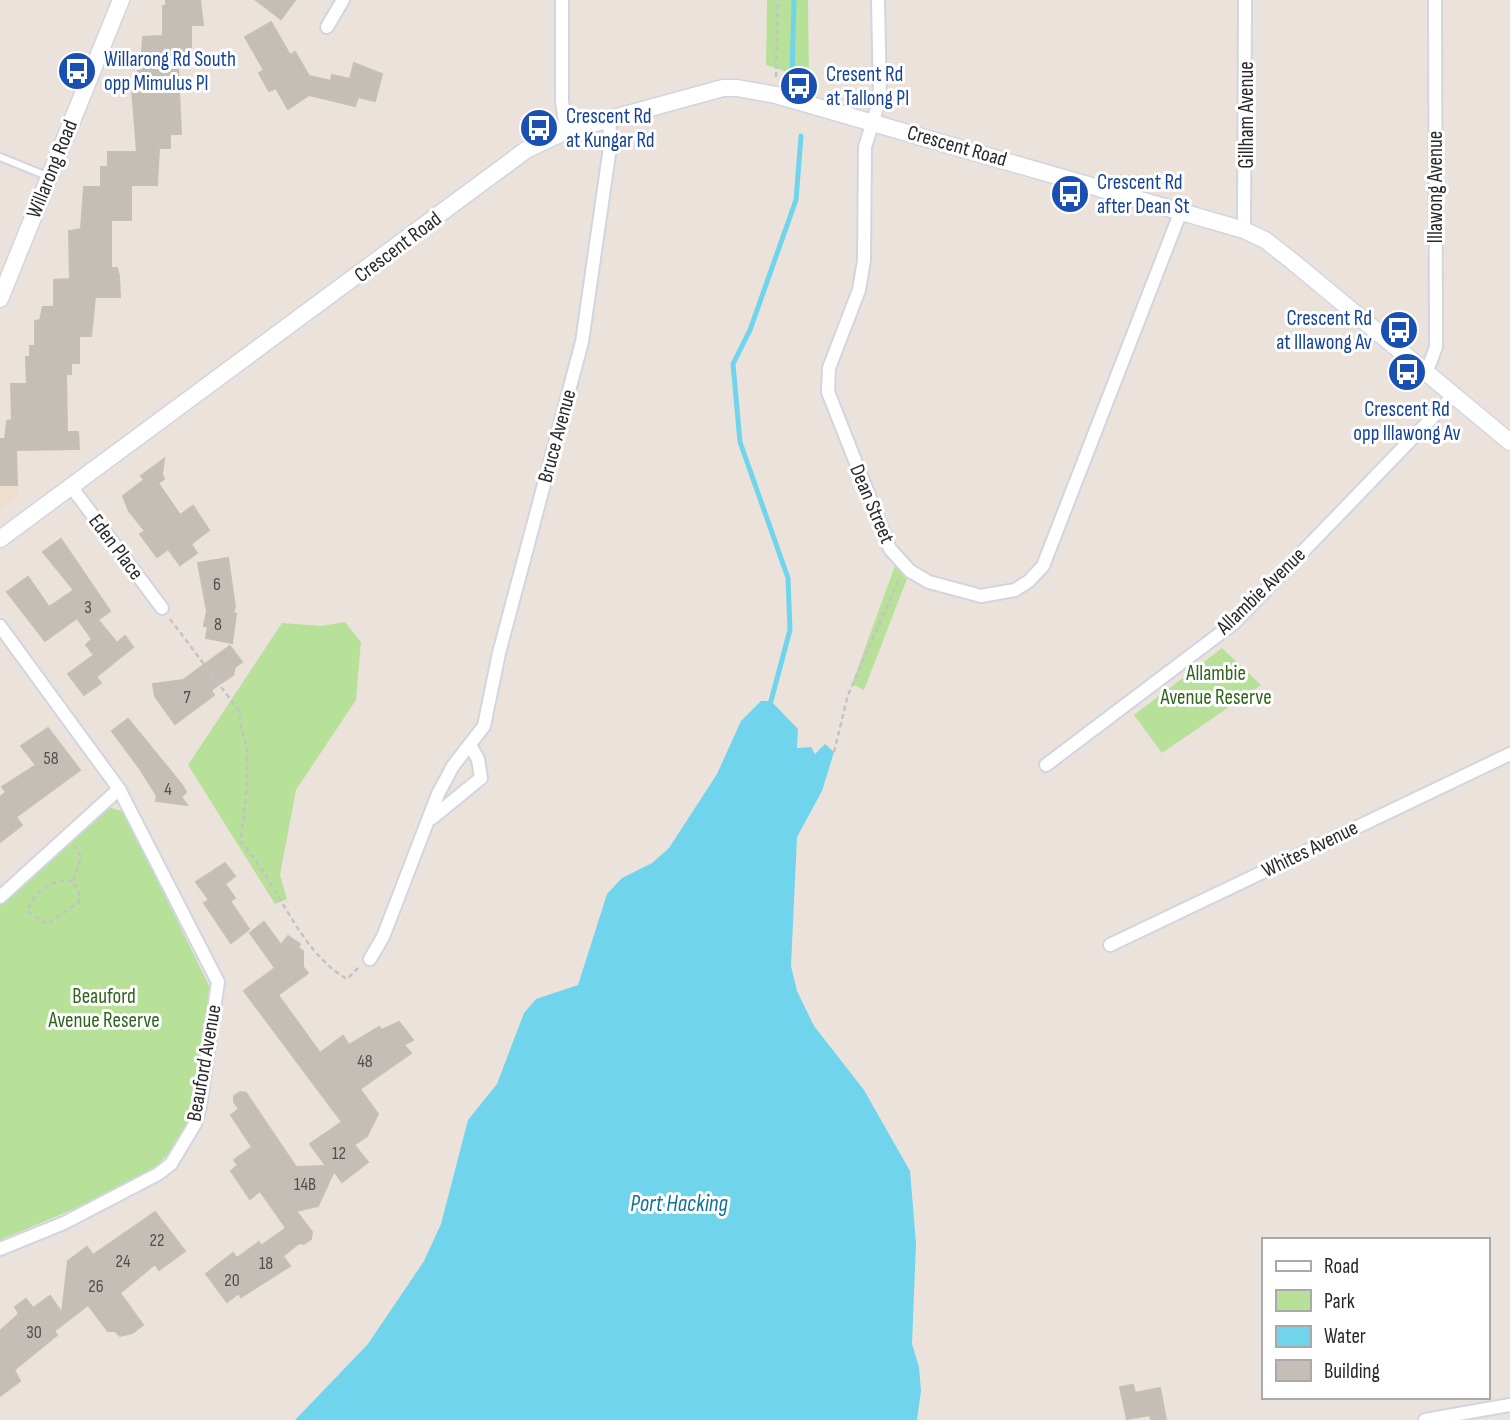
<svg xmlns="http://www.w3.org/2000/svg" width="1510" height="1420" font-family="'Sofia Sans Condensed',sans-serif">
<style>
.education{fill:#eddfcb}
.green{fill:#b7e198}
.water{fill:#70d5ec}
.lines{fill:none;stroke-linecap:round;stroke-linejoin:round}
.stream{stroke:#70d5ec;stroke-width:5}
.building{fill:#c4beb7;stroke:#c6bfb5;stroke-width:2}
.service-casing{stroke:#d1d5e2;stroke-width:10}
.minor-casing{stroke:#d1d5e2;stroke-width:16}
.tertiary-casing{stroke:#d1d5e2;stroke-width:19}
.path{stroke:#c3c3c3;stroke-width:2.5;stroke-dasharray:5 3.5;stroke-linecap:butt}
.service{stroke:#fff;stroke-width:6}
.minor{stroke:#fff;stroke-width:12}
.tertiary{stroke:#fff;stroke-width:16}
.labels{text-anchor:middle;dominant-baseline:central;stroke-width:6;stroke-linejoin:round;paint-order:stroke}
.number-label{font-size:18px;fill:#504e4c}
.transit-label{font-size:21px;fill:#164399;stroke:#fff;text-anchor:start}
.street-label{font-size:21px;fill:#292929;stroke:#fff}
.park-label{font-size:21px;fill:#30641b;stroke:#fff}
.water-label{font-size:23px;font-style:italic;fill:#107396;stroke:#fff}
</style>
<rect width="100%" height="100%" fill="#ebe3db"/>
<!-- education -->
<polygon class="education" points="0,452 17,452 17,496 0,509"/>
<!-- green -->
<g class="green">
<polygon points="767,0 808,0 809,79 766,65"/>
<polygon points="897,560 910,571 864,690 852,684"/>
<polygon points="345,622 361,642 356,700 296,790 280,875 287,899 275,904 188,765 282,623 321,626"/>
<polygon points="1222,648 1261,685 1162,753 1134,715"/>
<polygon points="106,806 124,812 212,992 195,1102 179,1142 145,1179 0,1240 0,903"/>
</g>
<!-- water -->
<polygon class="water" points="761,701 771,701 798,729 797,748 811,747 815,754 825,744 834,752 822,791 797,837 791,966 797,991 814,1026 864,1090 910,1171 916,1243 912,1344 919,1367 921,1391 917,1420 295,1420 368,1344 424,1261 441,1224 468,1120 497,1084 524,1013 536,999 578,985 607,894 622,878 652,863 669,848 717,774 741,721"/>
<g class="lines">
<!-- stream -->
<g class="stream">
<polyline points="792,77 794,0"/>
<polyline points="771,701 790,630 788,578 740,442 733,364 750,330 796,200 801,136"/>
</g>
</g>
<!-- building -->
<g class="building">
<polygon points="166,0 200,0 203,25 191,25 191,67 178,67 181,134 170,134 170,148 159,148 157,185 131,185 131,220 111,220 111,268 117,268 119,276 120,297 95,297 91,336 79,336 79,363 71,363 71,374 66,374 67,432 78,432 79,449 16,450 17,485 0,485 0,439 5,439 7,421 12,420 11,384 27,384 26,357 30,357 30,346 35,346 35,321 40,320 43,307 54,307 54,280 70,279 69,231 81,229 84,187 101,187 101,167 108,167 108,152 137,152 132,89 137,90 138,71 141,71 143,37 163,36 163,6 166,6"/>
<polygon points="256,0 295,0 281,19"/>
<polygon points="271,22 290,55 295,52 309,76 331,81 332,75 350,79 354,63 382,74 375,101 358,97 355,106 309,95 288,109 276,88 269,91 259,73 264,70 245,37"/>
<polygon points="164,459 162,474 164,479 158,483 180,515 193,506 209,530 191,544 197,553 180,565 168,549 157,557 140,534 145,531 129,511 123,496 144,480 141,476"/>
<polygon points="61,539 110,611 98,620 117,643 125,636 133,647 96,677 101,683 84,695 68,674 94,655 86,645 92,639 77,618 45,641 7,592 28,577 49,607 74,590 43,552"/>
<polygon points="228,558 235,607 233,613 236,614 232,643 206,638 208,626 204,626 207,611 198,563"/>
<polygon points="230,646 242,662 235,667 233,675 211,690 214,695 175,724 155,696 153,684 183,680"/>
<polygon points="128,719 182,785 186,792 181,797 187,805 156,801 157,796 140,769 112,731"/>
<polygon points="48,728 80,770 16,817 22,825 0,842 0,797 6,792 2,787 36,765 21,746"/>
<polygon points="225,863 235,876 225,884 235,898 230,901 249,929 231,943 204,903 209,900 196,882"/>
<polygon points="264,922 281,945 288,936 300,944 298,948 303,951 303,967 308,973 278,995 320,1053 343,1036 349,1045 379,1027 382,1030 399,1022 413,1040 404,1045 411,1053 360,1089 378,1114 367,1136 354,1145 368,1162 342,1182 334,1171 318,1206 296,1211 312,1232 311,1239 304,1244 299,1243 283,1256 290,1266 241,1297 239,1293 227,1302 206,1274 233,1253 237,1258 259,1242 261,1246 286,1228 260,1191 250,1199 231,1171 238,1165 234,1160 252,1147 231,1115 239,1109 234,1102 234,1096 240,1092 246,1093 296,1167 326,1166 310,1144 342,1122 244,991 275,968 250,933"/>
<polygon points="155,1212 185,1251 159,1270 155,1264 120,1293 143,1325 132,1333 120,1336 115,1331 108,1331 88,1305 54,1331 57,1335 14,1370 20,1381 0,1396 0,1331 19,1314 15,1307 26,1299 33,1308 50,1296 62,1313 68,1261 87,1247 93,1255"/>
<polygon points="1133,1385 1135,1393 1160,1388 1166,1420 1151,1420 1150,1415 1127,1419 1120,1387"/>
</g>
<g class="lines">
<defs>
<polyline id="service" points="0,157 47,176"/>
<g id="minor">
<polyline points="562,0 562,101 566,131"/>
<polyline points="878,0 880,98 865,147 864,260 859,290 829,368 828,392 890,549 910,571 929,582 981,596 1015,590 1029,581 1043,566 1181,211"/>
<polyline points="327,27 343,0"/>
<polyline points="1244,230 1245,0"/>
<polyline points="1427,371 1436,347 1435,0"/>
<polyline points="70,485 162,608"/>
<polyline points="0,626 119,789 218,982 200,1107 195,1124 171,1164 158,1174 64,1223 0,1249"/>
<polyline points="1046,765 1234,623 1455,394"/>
<polyline points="432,818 481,778 478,759 470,745"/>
<polyline points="0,897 119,789"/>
<polyline points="1110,945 1510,754"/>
<polyline points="370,959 383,937 438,794 453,766 484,726 499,653 582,342 609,154 610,118"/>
<polyline points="1425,1420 1510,1405"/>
</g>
<g id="tertiary">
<polyline points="0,299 121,0"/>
<polyline points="0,539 526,150 566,131 723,88 737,88 776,95 1244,230 1265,240 1292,261 1510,442"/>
</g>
</defs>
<!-- service casing -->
<use href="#service" class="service-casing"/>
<!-- minor casing -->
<use href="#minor" class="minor-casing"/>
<!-- tertiary casing -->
<use href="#tertiary" class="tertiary-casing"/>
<!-- path -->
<g class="path">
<polyline points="776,77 778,0"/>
<path d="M170 619 240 712C239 730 246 738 247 754 248 784 245 812 240 841 278 882 298 951 347 979L359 967"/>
<polyline points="834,752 848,695 899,579"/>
<path d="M73 881C52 878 32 892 28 912L47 924 78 903 80 896 73 881 81 857 75 846"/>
</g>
<!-- service -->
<use href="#service" class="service"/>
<!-- minor -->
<use href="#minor" class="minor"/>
<!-- tertiary -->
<use href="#tertiary" class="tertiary"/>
</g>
<!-- icons -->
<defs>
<symbol id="bus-disc" viewBox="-11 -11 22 22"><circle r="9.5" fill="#1a4fb4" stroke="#fff"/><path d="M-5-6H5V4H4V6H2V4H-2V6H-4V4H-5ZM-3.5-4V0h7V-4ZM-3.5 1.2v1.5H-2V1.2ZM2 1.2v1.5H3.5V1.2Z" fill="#fff"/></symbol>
</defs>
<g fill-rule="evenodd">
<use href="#bus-disc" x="55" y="49" width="44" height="44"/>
<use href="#bus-disc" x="777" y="64" width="44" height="44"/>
<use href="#bus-disc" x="517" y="106" width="44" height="44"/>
<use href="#bus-disc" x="1048" y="172" width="44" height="44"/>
<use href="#bus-disc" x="1377" y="308" width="44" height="44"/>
<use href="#bus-disc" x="1385" y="350" width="44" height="44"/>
</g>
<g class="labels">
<!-- number labels -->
<g class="number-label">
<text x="217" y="584">6</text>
<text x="88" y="607">3</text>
<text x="218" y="624">8</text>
<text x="187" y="697">7</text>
<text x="51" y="758">58</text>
<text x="168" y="789">4</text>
<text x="365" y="1061">48</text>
<text x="339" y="1153">12</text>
<text x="305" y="1184">14B</text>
<text x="157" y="1240">22</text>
<text x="123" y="1261">24</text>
<text x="266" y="1263">18</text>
<text x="232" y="1280">20</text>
<text x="96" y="1286">26</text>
<text x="34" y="1332">30</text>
</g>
<!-- transit labels -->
<g class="transit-label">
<text x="104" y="59">Willarong Rd South<tspan x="104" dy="24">opp Mimulus Pl</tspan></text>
<text x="826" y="74">Cresent Rd<tspan x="826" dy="24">at Tallong Pl</tspan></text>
<text x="566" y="116">Crescent Rd<tspan x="566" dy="24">at Kungar Rd</tspan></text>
<text x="1097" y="182">Crescent Rd<tspan x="1097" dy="24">after Dean St</tspan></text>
<text x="1372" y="318" text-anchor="end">Crescent Rd<tspan x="1372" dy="24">at Illawong Av</tspan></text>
<text x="1407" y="409" text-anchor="middle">Crescent Rd<tspan x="1407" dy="24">opp Illawong Av</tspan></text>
</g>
<!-- street labels -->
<g class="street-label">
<text transform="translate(1246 115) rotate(-90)">Gillham Avenue</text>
<text transform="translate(957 146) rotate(16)">Crescent Road</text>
<text transform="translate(52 169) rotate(-68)">Willarong Road</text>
<text transform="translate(1435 187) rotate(-90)">Illawong Avenue</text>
<text transform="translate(398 247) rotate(-37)">Crescent Road</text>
<text transform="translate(557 436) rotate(-75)">Bruce Avenue</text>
<text transform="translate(872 504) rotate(67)">Dean Street</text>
<text transform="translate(116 547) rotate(53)">Eden Place</text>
<text transform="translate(1261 591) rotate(-44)">Allambie Avenue</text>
<text transform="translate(1310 849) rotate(-26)">Whites Avenue</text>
<text transform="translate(204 1063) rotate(-80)">Beauford Avenue</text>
</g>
<!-- park labels -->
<g class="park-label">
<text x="1216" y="673">Allambie<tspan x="1216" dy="24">Avenue Reserve</tspan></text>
<text x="104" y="996">Beauford<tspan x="104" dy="24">Avenue Reserve</tspan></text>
</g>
<!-- water labels -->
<g class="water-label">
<text x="679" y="1204">Port Hacking</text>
</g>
</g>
<!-- legend -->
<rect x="1262" y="1238" width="228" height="161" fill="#ffffff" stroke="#a9a9a9" stroke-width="2"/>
<rect x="1276" y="1261" width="35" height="10" fill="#ffffff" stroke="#a9a9a9" stroke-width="2"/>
<text x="1324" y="1273" font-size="21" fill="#292929">Road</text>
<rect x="1276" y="1290" width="35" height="21" fill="#b7e198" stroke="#a9a9a9" stroke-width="2"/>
<text x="1324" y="1308" font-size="21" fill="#292929">Park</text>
<rect x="1276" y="1326" width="35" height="21" fill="#70d5ec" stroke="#a9a9a9" stroke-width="2"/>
<text x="1324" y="1343" font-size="21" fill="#292929">Water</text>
<rect x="1276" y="1360" width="35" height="21" fill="#c4beb7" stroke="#a9a9a9" stroke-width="2"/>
<text x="1324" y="1378" font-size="21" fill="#292929">Building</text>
</svg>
